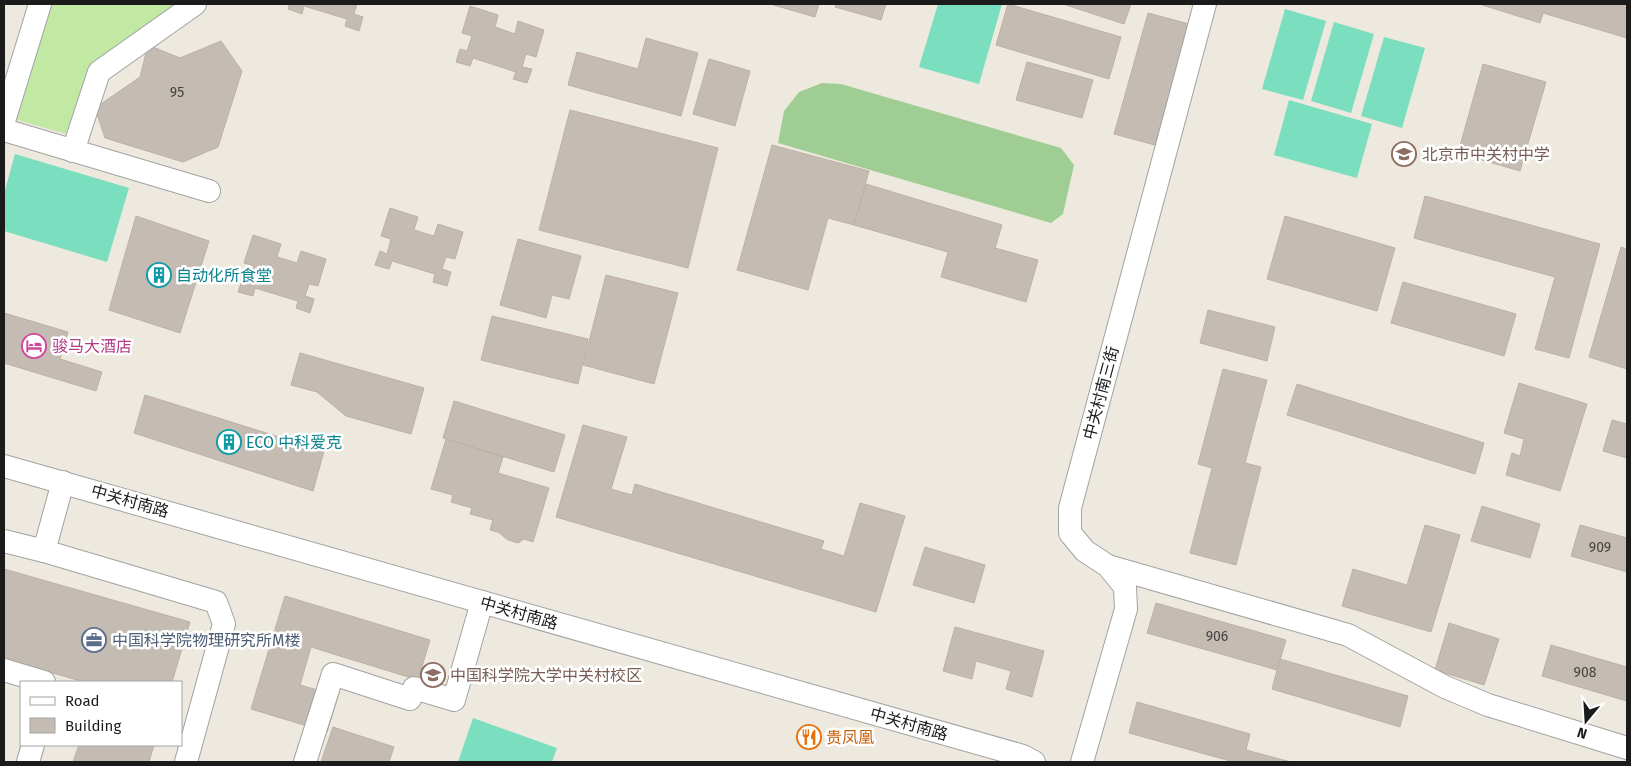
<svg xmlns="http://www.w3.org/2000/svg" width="1631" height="766" font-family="'Fira Sans','Noto Sans SC',sans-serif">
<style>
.grass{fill:#c1e9a3}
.forest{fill:#a0cd93}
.pitch{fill:#7bdebe}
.building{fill:#c4bcb3;stroke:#beb0a2}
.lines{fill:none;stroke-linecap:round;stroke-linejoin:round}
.minor-casing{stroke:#a2a2a2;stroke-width:24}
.minor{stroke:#fff;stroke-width:22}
.labels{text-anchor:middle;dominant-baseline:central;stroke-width:5;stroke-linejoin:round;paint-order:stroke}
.number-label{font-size:14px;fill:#454341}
.education-label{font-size:16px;fill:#785e54;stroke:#fff;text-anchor:start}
.culture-label{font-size:16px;fill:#0d838f;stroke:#fff;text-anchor:start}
.hotel-label{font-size:16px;fill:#b23c85;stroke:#fff;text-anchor:start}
.street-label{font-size:16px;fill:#1b1b1b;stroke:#fff}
.service-label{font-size:16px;fill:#4e5e75;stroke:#fff;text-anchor:start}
.food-label{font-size:16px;fill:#c56008;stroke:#fff;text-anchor:start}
</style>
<rect width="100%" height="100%" fill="#ede9df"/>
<!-- grass -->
<polygon class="grass" points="51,4 178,4 88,69 66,134 14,119"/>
<!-- forest -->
<polygon class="forest" points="822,83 841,84 1061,148 1074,165 1063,214 1051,223 778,143 784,111 799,92"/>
<!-- pitch -->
<g class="pitch">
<polygon points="938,4 1002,4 979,84 919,67"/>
<polygon points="1285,9 1326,21 1303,100 1262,89"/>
<polygon points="1334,22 1374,34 1351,113 1311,101"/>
<polygon points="1384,37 1425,48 1402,128 1361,116"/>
<polygon points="1289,100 1372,124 1357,178 1274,155"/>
<polygon points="15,154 129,188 107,262 4,231 4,194"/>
<polygon points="473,718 557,748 552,762 458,762"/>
</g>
<!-- building -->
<g class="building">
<polygon points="289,4 357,4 354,14 363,17 359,31 345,26 347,19 304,6 302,14 288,9"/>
<polygon points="770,4 819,4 815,17"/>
<polygon points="836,4 886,4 881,20 835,7"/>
<polygon points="1008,4 1121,37 1109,79 996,45"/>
<polygon points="1063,4 1131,4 1124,24"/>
<polygon points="1479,4 1627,4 1627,38 1543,13 1540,23"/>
<polygon points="470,6 498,15 495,27 515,34 518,21 544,30 536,57 526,54 522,67 532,69 527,83 513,79 516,72 473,58 470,66 456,62 460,49 467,51 472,36 462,33"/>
<polygon points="1148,13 1189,24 1155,145 1114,134"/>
<polygon points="646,38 698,53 681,116 568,85 577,52 638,69"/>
<polygon points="221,41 242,71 218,147 183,162 105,138 95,108 140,77 148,45 180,58"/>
<polygon points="709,59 750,71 735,126 693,114"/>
<polygon points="1027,62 1093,80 1082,118 1016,100"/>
<polygon points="1483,64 1546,82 1520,171 1458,153"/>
<polygon points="570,110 718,148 688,268 539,230"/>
<polygon points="772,145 869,171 854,225 828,218 808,290 737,270"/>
<polygon points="866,184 1002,225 995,248 1038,260 1026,302 941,277 948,252 854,225"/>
<polygon points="1425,196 1600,244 1569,358 1535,349 1555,277 1414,238"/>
<polygon points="390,208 418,217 414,230 434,236 438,224 463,232 455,259 446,257 442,269 451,272 447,286 433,282 435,274 392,261 389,269 375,265 380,251 387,254 391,239 381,236"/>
<polygon points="136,216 209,241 180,333 109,310"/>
<polygon points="1285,216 1395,248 1377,311 1267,279"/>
<polygon points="253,235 281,244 277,257 297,263 301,251 326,259 318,286 309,284 305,296 314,299 310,313 296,308 298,301 255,288 253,296 238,292 243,278 250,281 254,266 244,263"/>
<polygon points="518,239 581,256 569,299 552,295 546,318 500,305"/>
<polygon points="1621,247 1627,249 1627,369 1589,357"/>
<polygon points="606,275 678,293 654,384 583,365"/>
<polygon points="1403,282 1516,314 1504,356 1391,323"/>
<polygon points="1208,310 1275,327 1267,361 1200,343"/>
<polygon points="4,313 68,332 60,359 102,372 96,391 4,363"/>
<polygon points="492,316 588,339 578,384 481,360"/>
<polygon points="300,353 424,388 411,434 346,416 317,392 291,385"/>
<polygon points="1223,369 1267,380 1245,463 1261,467 1236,565 1190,553 1212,468 1198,464"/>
<polygon points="1519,383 1587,404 1560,491 1506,475 1512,453 1520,456 1524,439 1504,433"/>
<polygon points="1297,384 1484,443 1475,474 1287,415"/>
<polygon points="145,395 324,451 313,491 134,433"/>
<polygon points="454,401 565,435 554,472 443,438"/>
<polygon points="1612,420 1627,424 1627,458 1603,451"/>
<polygon points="583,425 627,437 611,489 632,495 635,484 824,541 821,549 844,556 860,503 905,516 876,612 556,517"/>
<polygon points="446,439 503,457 498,473 549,488 533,542 524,539 518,543 508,540 498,532 490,530 493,520 470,514 472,508 451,502 453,495 431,489"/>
<polygon points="1482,506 1540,524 1530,558 1471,541"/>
<polygon points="1425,525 1460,535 1431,632 1342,606 1353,569 1407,585"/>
<polygon points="1580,525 1627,538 1627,572 1571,556"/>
<polygon points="925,547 985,565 974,603 913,585"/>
<polygon points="4,569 190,622 172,682 84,682 4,659"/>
<polygon points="285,596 430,640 418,680 311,647 300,685 338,696 327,732 251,709"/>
<polygon points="1156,603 1286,640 1277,670 1147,633"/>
<polygon points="1449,623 1499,639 1484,685 1435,670"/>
<polygon points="955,627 1044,651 1032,697 1006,689 1011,671 976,661 972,679 943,671"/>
<polygon points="1551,645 1627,667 1627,701 1542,676"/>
<polygon points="1280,659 1408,696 1400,727 1272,689"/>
<polygon points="1137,702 1250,734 1246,750 1291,762 1234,762 1129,733"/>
<polygon points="333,727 394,747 389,762 321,762"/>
<polygon points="79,745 154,745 149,762 73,762"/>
</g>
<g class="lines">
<defs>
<g id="minor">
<polyline points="4,121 40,4"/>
<polyline points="4,130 209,191"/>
<polyline points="73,151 99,72 195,4"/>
<polyline points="4,466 1023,756 1034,762"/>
<polyline points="63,482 44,551 216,602 224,624 186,762"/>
<polyline points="4,541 44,551"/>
<polyline points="1108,566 1348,635 1445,687 1488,705 1627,748"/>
<polyline points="4,670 44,682"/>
<polyline points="28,762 33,745"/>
<polyline points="305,762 333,674 410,699 414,688 454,700 482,602"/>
<polyline points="1082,762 1126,609 1125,587 1108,566 1085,551 1070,533 1070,508 1205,4"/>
</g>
</defs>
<!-- minor casing -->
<use href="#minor" class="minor-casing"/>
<!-- minor -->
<use href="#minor" class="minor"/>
</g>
<!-- icons -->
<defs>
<symbol id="school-ring" viewBox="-11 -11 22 22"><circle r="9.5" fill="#fff" stroke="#8d6e63" stroke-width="1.5"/><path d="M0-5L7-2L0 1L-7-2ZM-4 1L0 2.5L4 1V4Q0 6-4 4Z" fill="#8d6e63"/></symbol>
<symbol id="building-ring" viewBox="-11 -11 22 22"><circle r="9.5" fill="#fff" stroke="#0f9aa8" stroke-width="1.5"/><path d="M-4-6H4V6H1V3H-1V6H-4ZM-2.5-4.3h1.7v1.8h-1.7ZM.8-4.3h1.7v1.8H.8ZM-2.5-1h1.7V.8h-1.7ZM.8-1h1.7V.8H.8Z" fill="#0f9aa8"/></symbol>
<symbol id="hotel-ring" viewBox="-11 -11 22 22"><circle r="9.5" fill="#fff" stroke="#d1479c" stroke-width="1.5"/><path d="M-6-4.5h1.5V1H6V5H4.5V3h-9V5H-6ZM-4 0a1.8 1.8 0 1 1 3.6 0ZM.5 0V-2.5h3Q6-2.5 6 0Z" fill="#d1479c"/></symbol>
<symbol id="office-ring" viewBox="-11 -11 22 22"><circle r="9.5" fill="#fff" stroke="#5c6f8a" stroke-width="1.5"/><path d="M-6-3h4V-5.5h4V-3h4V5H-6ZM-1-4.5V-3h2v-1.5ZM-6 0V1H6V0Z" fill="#5c6f8a"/></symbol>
<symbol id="university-ring" viewBox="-11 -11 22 22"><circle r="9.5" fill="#fff" stroke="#8d6e63" stroke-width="1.5"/><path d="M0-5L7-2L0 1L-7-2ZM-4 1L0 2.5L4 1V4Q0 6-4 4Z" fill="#8d6e63"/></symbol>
<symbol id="restaurant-ring" viewBox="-11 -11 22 22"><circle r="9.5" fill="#fff" stroke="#e8710a" stroke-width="1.5"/><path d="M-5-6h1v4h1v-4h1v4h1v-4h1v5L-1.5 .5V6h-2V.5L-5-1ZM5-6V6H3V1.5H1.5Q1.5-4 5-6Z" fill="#e8710a"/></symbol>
</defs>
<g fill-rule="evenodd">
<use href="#school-ring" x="1390" y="140" width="28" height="28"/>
<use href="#building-ring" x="145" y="261" width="28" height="28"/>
<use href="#hotel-ring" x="20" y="332" width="28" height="28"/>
<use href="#building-ring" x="215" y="428" width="28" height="28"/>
<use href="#office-ring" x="80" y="626" width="28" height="28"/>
<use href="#university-ring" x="419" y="661" width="28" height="28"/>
<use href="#restaurant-ring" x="795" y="723" width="28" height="28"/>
</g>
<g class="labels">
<!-- number labels -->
<g class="number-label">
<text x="177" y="92">95</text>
<text x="1600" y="547">909</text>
<text x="1217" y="636">906</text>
<text x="1585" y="672">908</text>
</g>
<!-- education labels -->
<g class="education-label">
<text x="1422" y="154">北京市中关村中学</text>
<text x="450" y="675">中国科学院大学中关村校区</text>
</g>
<!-- culture labels -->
<g class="culture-label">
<text x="176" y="275">自动化所食堂</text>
<text x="246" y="442">ECO 中科爱克</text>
</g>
<!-- hotel labels -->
<g class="hotel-label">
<text x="52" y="346">骏马大酒店</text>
</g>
<!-- street labels -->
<g class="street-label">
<text transform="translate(1101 393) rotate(-75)">中关村南三街</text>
<text transform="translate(130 501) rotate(16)">中关村南路</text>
<text transform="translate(519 613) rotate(16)">中关村南路</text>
<text transform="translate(909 724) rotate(16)">中关村南路</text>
</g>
<!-- service labels -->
<g class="service-label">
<text x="112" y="640">中国科学院物理研究所M楼</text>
</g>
<!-- food labels -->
<g class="food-label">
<text x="826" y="737">贵凤凰</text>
</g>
</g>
<!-- border -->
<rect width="1631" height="766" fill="none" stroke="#1b1b1b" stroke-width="10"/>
<!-- legend -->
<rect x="20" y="681" width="162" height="65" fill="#ffffff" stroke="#a4a4a4"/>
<rect x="30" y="697" width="25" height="8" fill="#ffffff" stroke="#a4a4a4"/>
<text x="65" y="706" font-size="15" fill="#1b1b1b">Road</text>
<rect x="30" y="718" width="25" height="15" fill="#c4bcb3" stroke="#a4a4a4"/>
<text x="65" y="731" font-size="15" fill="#1b1b1b">Building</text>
<!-- north arrow -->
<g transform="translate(1586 721) rotate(198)" stroke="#ffffff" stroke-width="4" paint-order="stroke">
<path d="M0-4L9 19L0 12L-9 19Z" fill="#1b1b1b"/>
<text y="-8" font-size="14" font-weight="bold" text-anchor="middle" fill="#1b1b1b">N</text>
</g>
</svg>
